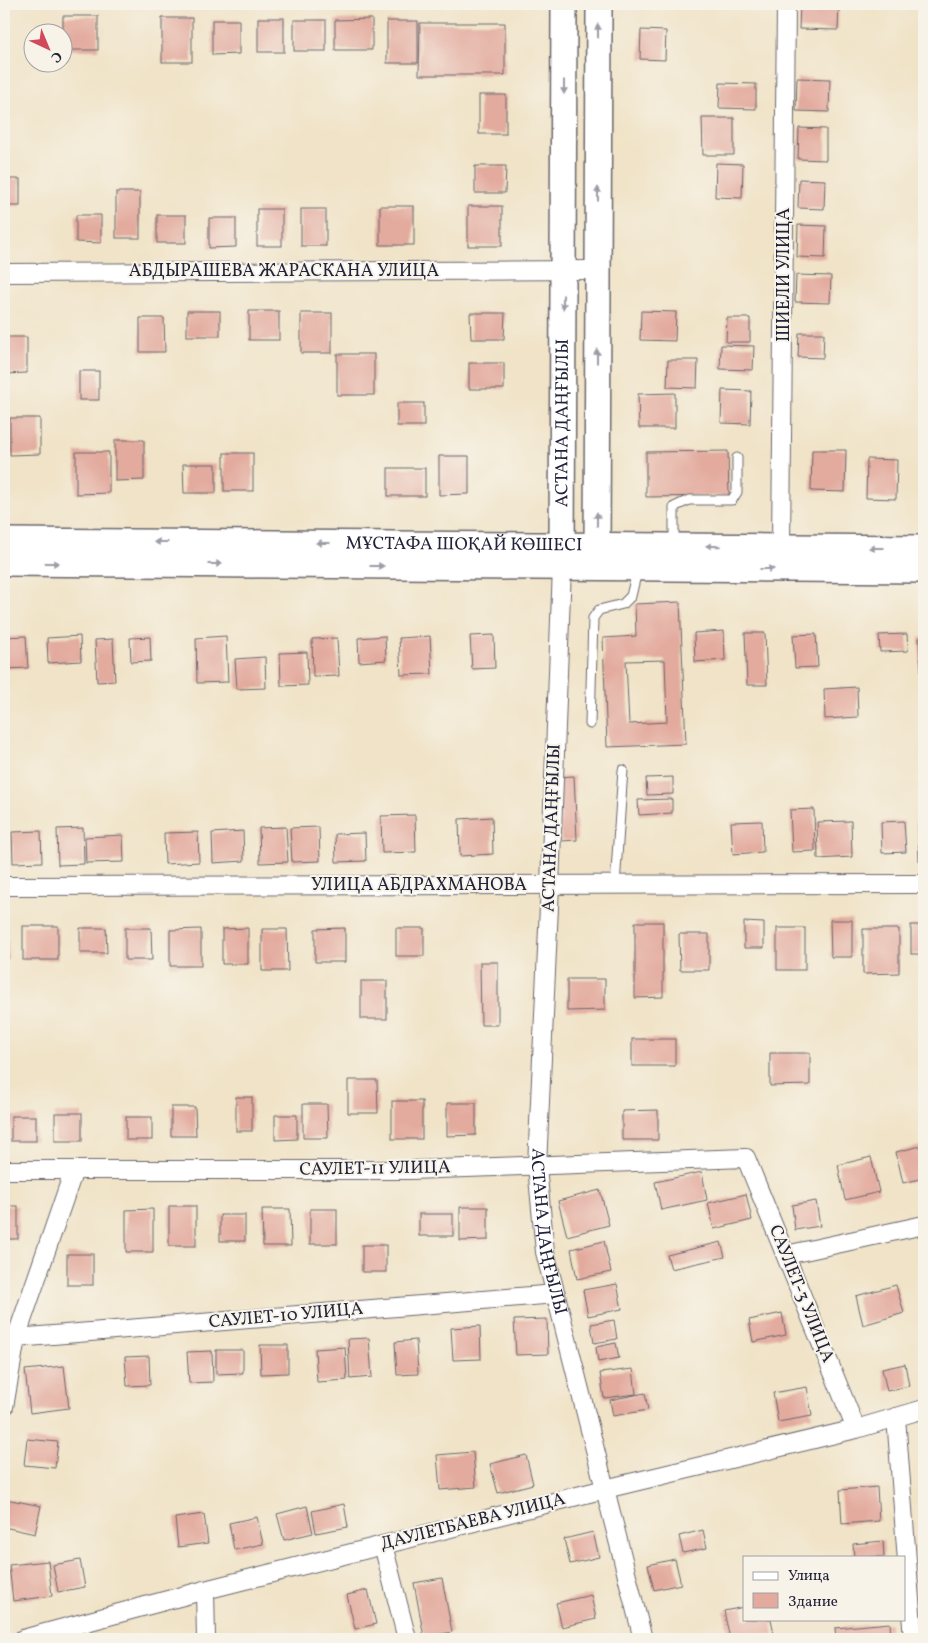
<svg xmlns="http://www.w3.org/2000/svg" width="928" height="1643" font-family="Vollkorn,serif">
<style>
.building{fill:#e3aa9e;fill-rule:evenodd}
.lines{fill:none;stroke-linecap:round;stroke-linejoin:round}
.lane-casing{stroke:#6a666c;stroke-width:11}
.street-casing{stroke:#6a666c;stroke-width:20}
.secondary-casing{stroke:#6a666c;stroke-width:28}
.lane{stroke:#fff;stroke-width:9}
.street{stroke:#fff;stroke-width:18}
.secondary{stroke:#fff;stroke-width:25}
.oneway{fill:#9c9ca7}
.labels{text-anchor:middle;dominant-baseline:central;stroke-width:4;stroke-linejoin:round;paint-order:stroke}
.street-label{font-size:18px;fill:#22223b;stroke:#f7f3e8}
</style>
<rect width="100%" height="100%" fill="#f7f3e8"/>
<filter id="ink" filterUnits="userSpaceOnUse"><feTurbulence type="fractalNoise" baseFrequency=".02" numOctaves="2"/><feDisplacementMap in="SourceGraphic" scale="10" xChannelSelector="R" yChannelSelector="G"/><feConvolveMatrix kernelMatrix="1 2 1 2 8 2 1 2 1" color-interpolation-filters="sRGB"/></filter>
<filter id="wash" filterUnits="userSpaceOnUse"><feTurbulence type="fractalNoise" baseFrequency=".0096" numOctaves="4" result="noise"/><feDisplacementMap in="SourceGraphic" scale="20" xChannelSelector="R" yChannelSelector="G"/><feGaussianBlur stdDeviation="1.12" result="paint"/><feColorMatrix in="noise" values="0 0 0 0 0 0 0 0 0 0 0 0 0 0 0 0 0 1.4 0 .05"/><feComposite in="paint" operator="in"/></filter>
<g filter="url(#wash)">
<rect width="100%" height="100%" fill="#f0e3c7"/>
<g id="blocks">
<!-- building -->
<g class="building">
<polygon points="800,4 839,4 838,30 799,29"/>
<rect x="63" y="16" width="35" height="34"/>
<rect x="162" y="18" width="30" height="44"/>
<rect x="258" y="18" width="26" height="34"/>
<polygon points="372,19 372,50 335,50 335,20"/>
<polygon points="212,20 239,20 239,54 212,55"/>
<rect x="294" y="20" width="32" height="31"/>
<rect x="387" y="21" width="31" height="42"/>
<polygon points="420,23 505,23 505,75 419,75"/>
<polygon points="641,30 666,31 665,60 640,59"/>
<polygon points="797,78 830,79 829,112 796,111"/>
<polygon points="720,83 756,84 756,109 719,108"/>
<rect x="479" y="95" width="27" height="39"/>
<polygon points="702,118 734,118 734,155 703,155"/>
<polygon points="799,128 826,129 826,160 798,159"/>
<polygon points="716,163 743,164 742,198 715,197"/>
<polygon points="475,166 506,166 505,193 475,193"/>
<rect x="4" y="179" width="16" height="27"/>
<polygon points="799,179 825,180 824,209 798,208"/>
<rect x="116" y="192" width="24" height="46"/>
<rect x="380" y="206" width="34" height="39"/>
<rect x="468" y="206" width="34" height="40"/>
<rect x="257" y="209" width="25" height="37"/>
<rect x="301" y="209" width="25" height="37"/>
<polygon points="76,215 101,215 101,243 76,242"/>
<rect x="157" y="215" width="29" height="28"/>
<polygon points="209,218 236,218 236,247 209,248"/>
<polygon points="798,225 826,226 825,258 797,257"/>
<polygon points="796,275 831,276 830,303 795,302"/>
<rect x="187" y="311" width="33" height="25"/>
<rect x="249" y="311" width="30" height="29"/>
<polygon points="641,311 676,312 675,341 640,340"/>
<rect x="301" y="313" width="31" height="40"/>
<polygon points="470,313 505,313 504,339 471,339"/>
<polygon points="140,318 164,318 165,352 140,352"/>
<polygon points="727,318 750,318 750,342 726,342"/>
<polygon points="799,333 824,333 823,358 798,357"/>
<polygon points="4,337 27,337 27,373 4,374"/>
<polygon points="721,345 754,346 753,370 720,369"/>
<rect x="337" y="354" width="37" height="41"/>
<polygon points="668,360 698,360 697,388 667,387"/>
<rect x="469" y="363" width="35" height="26"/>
<rect x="79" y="371" width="20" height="29"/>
<polygon points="722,390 751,391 750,424 721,423"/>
<polygon points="675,393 675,428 639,428 638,394"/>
<rect x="397" y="403" width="27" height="23"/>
<polygon points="10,418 40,418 40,454 10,455"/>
<polygon points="115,440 144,440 144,480 115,481"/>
<polygon points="812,450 846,450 845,492 811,491"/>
<polygon points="728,451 729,496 646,497 646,452"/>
<polygon points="76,452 109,452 109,493 76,494"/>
<rect x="224" y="453" width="29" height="38"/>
<polygon points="439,456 469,456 469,494 439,495"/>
<polygon points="867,459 897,460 896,499 866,498"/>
<polygon points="183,464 216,464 216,493 184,493"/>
<rect x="388" y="468" width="37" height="28"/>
<path d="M680 602 686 744 607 747 603 638 636 636 635 604ZM665 660 667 722 629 724 626 661Z"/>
<polygon points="724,631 725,660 695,662 694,633"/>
<polygon points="745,633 765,633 767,685 747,685"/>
<polygon points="816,634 818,667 795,668 793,635"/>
<polygon points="907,634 908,651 880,652 879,635"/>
<polygon points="494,635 495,668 472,669 470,636"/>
<polygon points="26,636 28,668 4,669 4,637"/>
<polygon points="80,636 81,661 48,663 47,638"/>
<polygon points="226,636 228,682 197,683 196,638"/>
<polygon points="385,636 386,660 359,662 358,638"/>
<polygon points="430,636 432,674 401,675 399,638"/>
<polygon points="150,637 151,661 131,662 130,638"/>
<polygon points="924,637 924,672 921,672 919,638"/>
<polygon points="337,638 339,676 313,677 312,639"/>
<polygon points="113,639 115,681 97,682 95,640"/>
<polygon points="307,652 308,685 281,686 280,653"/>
<polygon points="265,657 266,688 237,689 235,659"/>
<polygon points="857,687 858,717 825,719 824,689"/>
<polygon points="574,776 577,840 561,841 559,777"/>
<polygon points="673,777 673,794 647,795 646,778"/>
<polygon points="672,799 672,813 639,815 638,800"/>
<polygon points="814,809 815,851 792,852 790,810"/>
<polygon points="415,815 416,852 382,853 381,816"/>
<polygon points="492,817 493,854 460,856 459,819"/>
<polygon points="762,821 763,852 733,854 731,822"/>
<polygon points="851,821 852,857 818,859 817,822"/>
<polygon points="904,821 906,852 882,853 881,822"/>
<polygon points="918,824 924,824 924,861 919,861"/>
<polygon points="286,827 288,862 260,863 259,828"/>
<polygon points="319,827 320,861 292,862 290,828"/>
<polygon points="83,828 84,864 58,865 57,829"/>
<polygon points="41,831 42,862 13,863 12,832"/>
<polygon points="243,831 244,861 213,863 212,833"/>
<polygon points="198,832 199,862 165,864 164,833"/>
<polygon points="365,833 366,861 336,862 335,834"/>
<polygon points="123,835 124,862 86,863 85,837"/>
<polygon points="830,920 852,920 852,957 831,957"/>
<polygon points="635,922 663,922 663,997 635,998"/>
<polygon points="744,922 764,923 764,948 744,948"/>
<rect x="4" y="925" width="4" height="34"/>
<rect x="911" y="925" width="13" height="29"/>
<rect x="23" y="926" width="35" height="34"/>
<polygon points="80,928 106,928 107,953 80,953"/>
<polygon points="125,928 151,928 152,960 125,960"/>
<polygon points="248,928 248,964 222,964 222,929"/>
<polygon points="345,928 345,962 315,962 315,929"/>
<rect x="396" y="928" width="28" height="28"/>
<rect x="777" y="928" width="28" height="42"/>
<polygon points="201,929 201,966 170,966 170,930"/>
<polygon points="262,929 287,929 288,971 262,971"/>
<polygon points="863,929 899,929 899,973 863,974"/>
<polygon points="679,934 709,934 709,970 680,970"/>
<polygon points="480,962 498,962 498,1025 481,1025"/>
<polygon points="567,979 605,979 605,1010 567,1011"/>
<rect x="361" y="981" width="26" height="38"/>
<rect x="632" y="1039" width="43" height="27"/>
<polygon points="770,1053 810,1053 810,1085 770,1086"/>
<polygon points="348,1080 377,1080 378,1113 348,1113"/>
<rect x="236" y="1097" width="16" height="34"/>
<rect x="392" y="1101" width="30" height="38"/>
<polygon points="447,1103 476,1103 476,1135 447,1136"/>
<polygon points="303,1104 327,1104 328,1138 303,1138"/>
<polygon points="171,1107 195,1107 196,1136 171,1136"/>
<polygon points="658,1110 658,1140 622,1140 622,1111"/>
<rect x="55" y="1113" width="27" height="28"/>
<polygon points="275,1115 297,1115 297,1139 275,1140"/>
<rect x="11" y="1116" width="25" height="25"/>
<rect x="126" y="1117" width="26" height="23"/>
<polygon points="921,1146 924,1162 924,1178 903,1183 896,1152"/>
<polygon points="871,1157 879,1192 845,1200 838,1165"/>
<polygon points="702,1172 707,1200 661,1210 655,1182"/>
<polygon points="600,1190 609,1225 567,1236 558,1201"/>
<polygon points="746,1194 752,1220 714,1229 708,1203"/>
<polygon points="816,1201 820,1226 795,1230 792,1205"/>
<rect x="4" y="1206" width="14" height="33"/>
<rect x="169" y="1206" width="27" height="40"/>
<polygon points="460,1207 488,1207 488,1240 460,1241"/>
<polygon points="153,1209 153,1252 126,1252 126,1210"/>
<polygon points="262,1209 290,1209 291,1246 263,1246"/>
<rect x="310" y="1209" width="27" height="35"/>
<rect x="419" y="1214" width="34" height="22"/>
<rect x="220" y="1215" width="25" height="26"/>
<polygon points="604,1241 611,1272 577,1279 571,1249"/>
<polygon points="721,1242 725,1257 671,1269 667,1255"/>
<rect x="362" y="1245" width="24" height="27"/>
<rect x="67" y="1254" width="26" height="31"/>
<polygon points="617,1284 622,1309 588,1316 583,1290"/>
<polygon points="896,1285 904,1313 863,1325 856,1296"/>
<polygon points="782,1313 786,1335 753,1342 749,1320"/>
<polygon points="547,1319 548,1354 516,1355 514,1320"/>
<polygon points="614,1320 617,1339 594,1343 591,1324"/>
<polygon points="480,1326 481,1359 453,1360 451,1328"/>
<polygon points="369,1338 372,1377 350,1379 348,1339"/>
<polygon points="416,1340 418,1374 397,1375 395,1342"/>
<polygon points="616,1343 619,1358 598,1362 596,1347"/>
<polygon points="260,1345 288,1345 288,1373 261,1374"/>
<polygon points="345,1347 347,1380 317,1382 315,1349"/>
<polygon points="216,1350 243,1350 243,1373 216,1374"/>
<polygon points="212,1351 213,1382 189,1383 187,1352"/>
<polygon points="149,1356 150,1385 127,1386 125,1357"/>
<polygon points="905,1364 909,1386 887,1391 882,1369"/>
<polygon points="64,1366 69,1408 30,1413 25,1370"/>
<polygon points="633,1369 636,1394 604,1398 600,1373"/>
<polygon points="807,1387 812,1416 778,1422 773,1393"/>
<polygon points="645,1393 648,1410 613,1416 610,1400"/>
<polygon points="27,1439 58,1442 55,1468 24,1465"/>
<polygon points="473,1452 476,1487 440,1490 437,1455"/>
<polygon points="526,1455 533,1484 498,1493 490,1464"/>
<polygon points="877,1487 879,1521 842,1524 840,1490"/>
<polygon points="6,1499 41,1506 35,1534 4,1527 4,1509"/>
<polygon points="344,1504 348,1527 316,1533 312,1511"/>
<polygon points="307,1506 313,1533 284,1540 277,1514"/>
<polygon points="204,1514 208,1543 178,1547 175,1518"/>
<polygon points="257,1517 263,1544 234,1550 229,1523"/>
<polygon points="703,1530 707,1548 683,1553 679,1536"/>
<polygon points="593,1532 599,1557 570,1564 564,1539"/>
<polygon points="883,1541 884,1557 854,1557 853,1544"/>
<polygon points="675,1559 681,1584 654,1590 648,1565"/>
<polygon points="80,1560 85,1587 58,1592 53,1565"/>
<polygon points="48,1561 52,1596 13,1601 9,1565"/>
<polygon points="442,1578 452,1632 424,1637 414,1583"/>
<polygon points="368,1590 376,1624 355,1629 347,1595"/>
<polygon points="591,1595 596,1619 562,1627 556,1603"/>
<polygon points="744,1607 744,1619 771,1619 774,1634 747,1639 730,1639 724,1611"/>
<polygon points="890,1623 891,1638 836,1639 835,1628"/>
</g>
</g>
</g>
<g filter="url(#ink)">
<use href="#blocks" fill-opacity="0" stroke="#6a666c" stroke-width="1"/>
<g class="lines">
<defs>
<g id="lane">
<polyline points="674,545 674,507 689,500 732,500 737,492 737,458"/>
<polyline points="590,724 593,618 599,610 623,604 631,596 637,571"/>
<polyline points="615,885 623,770"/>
</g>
<g id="street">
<polyline points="4,273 597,270"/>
<polyline points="781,547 786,4"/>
<path id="s1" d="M562 567 550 885 537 1166 545 1252 643 1639"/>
<polyline points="4,886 924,884"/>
<polyline points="4,1170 411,1170 746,1158 856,1429"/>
<polyline points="786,1255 924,1225"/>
<polyline points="16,1338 556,1294"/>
<polyline points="4,1407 16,1338 74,1170"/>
<polyline points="896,1417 913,1639"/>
<polyline points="383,1545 407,1639"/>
<polyline points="205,1590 206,1639"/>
<polyline points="23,1639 205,1590 605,1489 856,1429 924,1409"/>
</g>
<g id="secondary">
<path id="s2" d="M4 541 924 548"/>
<path id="s3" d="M562 561 564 4"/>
<polyline points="597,562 599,4"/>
<polyline points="4,563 924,570"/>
</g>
</defs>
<!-- lane casing -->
<use href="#lane" class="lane-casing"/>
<!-- street casing -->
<use href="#street" class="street-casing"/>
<!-- secondary casing -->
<use href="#secondary" class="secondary-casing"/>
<!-- lane -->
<use href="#lane" class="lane"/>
<!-- street -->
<use href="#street" class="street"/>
<!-- secondary -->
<use href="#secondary" class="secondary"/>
</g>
<!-- one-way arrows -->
<defs><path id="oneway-solid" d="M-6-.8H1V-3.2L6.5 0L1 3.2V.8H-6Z" transform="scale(1.25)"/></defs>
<g class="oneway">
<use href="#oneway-solid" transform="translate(598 31) rotate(-90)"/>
<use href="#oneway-solid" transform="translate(564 87) rotate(90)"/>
<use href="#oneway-solid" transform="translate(598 194) rotate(-90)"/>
<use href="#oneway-solid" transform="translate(563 302) rotate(90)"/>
<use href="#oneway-solid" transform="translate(597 356) rotate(-90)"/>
<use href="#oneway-solid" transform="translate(597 519) rotate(-90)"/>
<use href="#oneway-solid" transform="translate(161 542) rotate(-180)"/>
<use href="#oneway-solid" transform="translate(323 543) rotate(-180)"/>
<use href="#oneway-solid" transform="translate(713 546) rotate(-179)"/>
<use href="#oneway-solid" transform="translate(876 548) rotate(-180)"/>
<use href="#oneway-solid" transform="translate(52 563)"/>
<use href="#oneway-solid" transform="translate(215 564)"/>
<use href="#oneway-solid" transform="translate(377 566)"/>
<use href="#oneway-solid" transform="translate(767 569)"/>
</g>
</g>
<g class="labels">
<!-- street labels -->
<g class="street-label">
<text x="284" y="271">АБДЫРАШЕВА ЖАРАСКАНА УЛИЦА</text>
<text transform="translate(784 275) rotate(-90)">ШИЕЛИ УЛИЦА</text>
<text stroke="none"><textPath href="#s3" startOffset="138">АСТАНА ДАҢҒЫЛЫ</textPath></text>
<text stroke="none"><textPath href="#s2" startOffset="460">МҰСТАФА ШОҚАЙ КӨШЕСІ</textPath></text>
<text transform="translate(552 828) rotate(-88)">АСТАНА ДАҢҒЫЛЫ</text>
<text x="419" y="885">УЛИЦА АБДРАХМАНОВА</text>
<text transform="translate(375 1169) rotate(-1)">САУЛЕТ-11 УЛИЦА</text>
<text stroke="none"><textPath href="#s1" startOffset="666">АСТАНА ДАҢҒЫЛЫ</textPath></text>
<text transform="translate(801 1294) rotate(68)">САУЛЕТ-3 УЛИЦА</text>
<text transform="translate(286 1316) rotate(-5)">САУЛЕТ-10 УЛИЦА</text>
<text transform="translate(473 1522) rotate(-14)">ДАУЛЕТБАЕВА УЛИЦА</text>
</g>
</g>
<!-- margin -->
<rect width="928" height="1643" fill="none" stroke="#f7f3e8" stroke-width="20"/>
<!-- legend -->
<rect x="743" y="1556" width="162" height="65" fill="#f7f3e8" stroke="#a29fa3"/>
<rect x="753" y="1572" width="25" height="8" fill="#ffffff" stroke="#a29fa3"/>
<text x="788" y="1580" font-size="15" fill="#22223b">Улица</text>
<rect x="753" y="1593" width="25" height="15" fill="#e3aa9e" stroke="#a29fa3"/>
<text x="788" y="1606" font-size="15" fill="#22223b">Здание</text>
<!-- north arrow -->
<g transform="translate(48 48) rotate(136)"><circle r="24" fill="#f7f3e8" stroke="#a29fa3"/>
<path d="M0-4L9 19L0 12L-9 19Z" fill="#d1495b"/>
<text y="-8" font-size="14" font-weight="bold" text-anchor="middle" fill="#22223b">С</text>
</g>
</svg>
